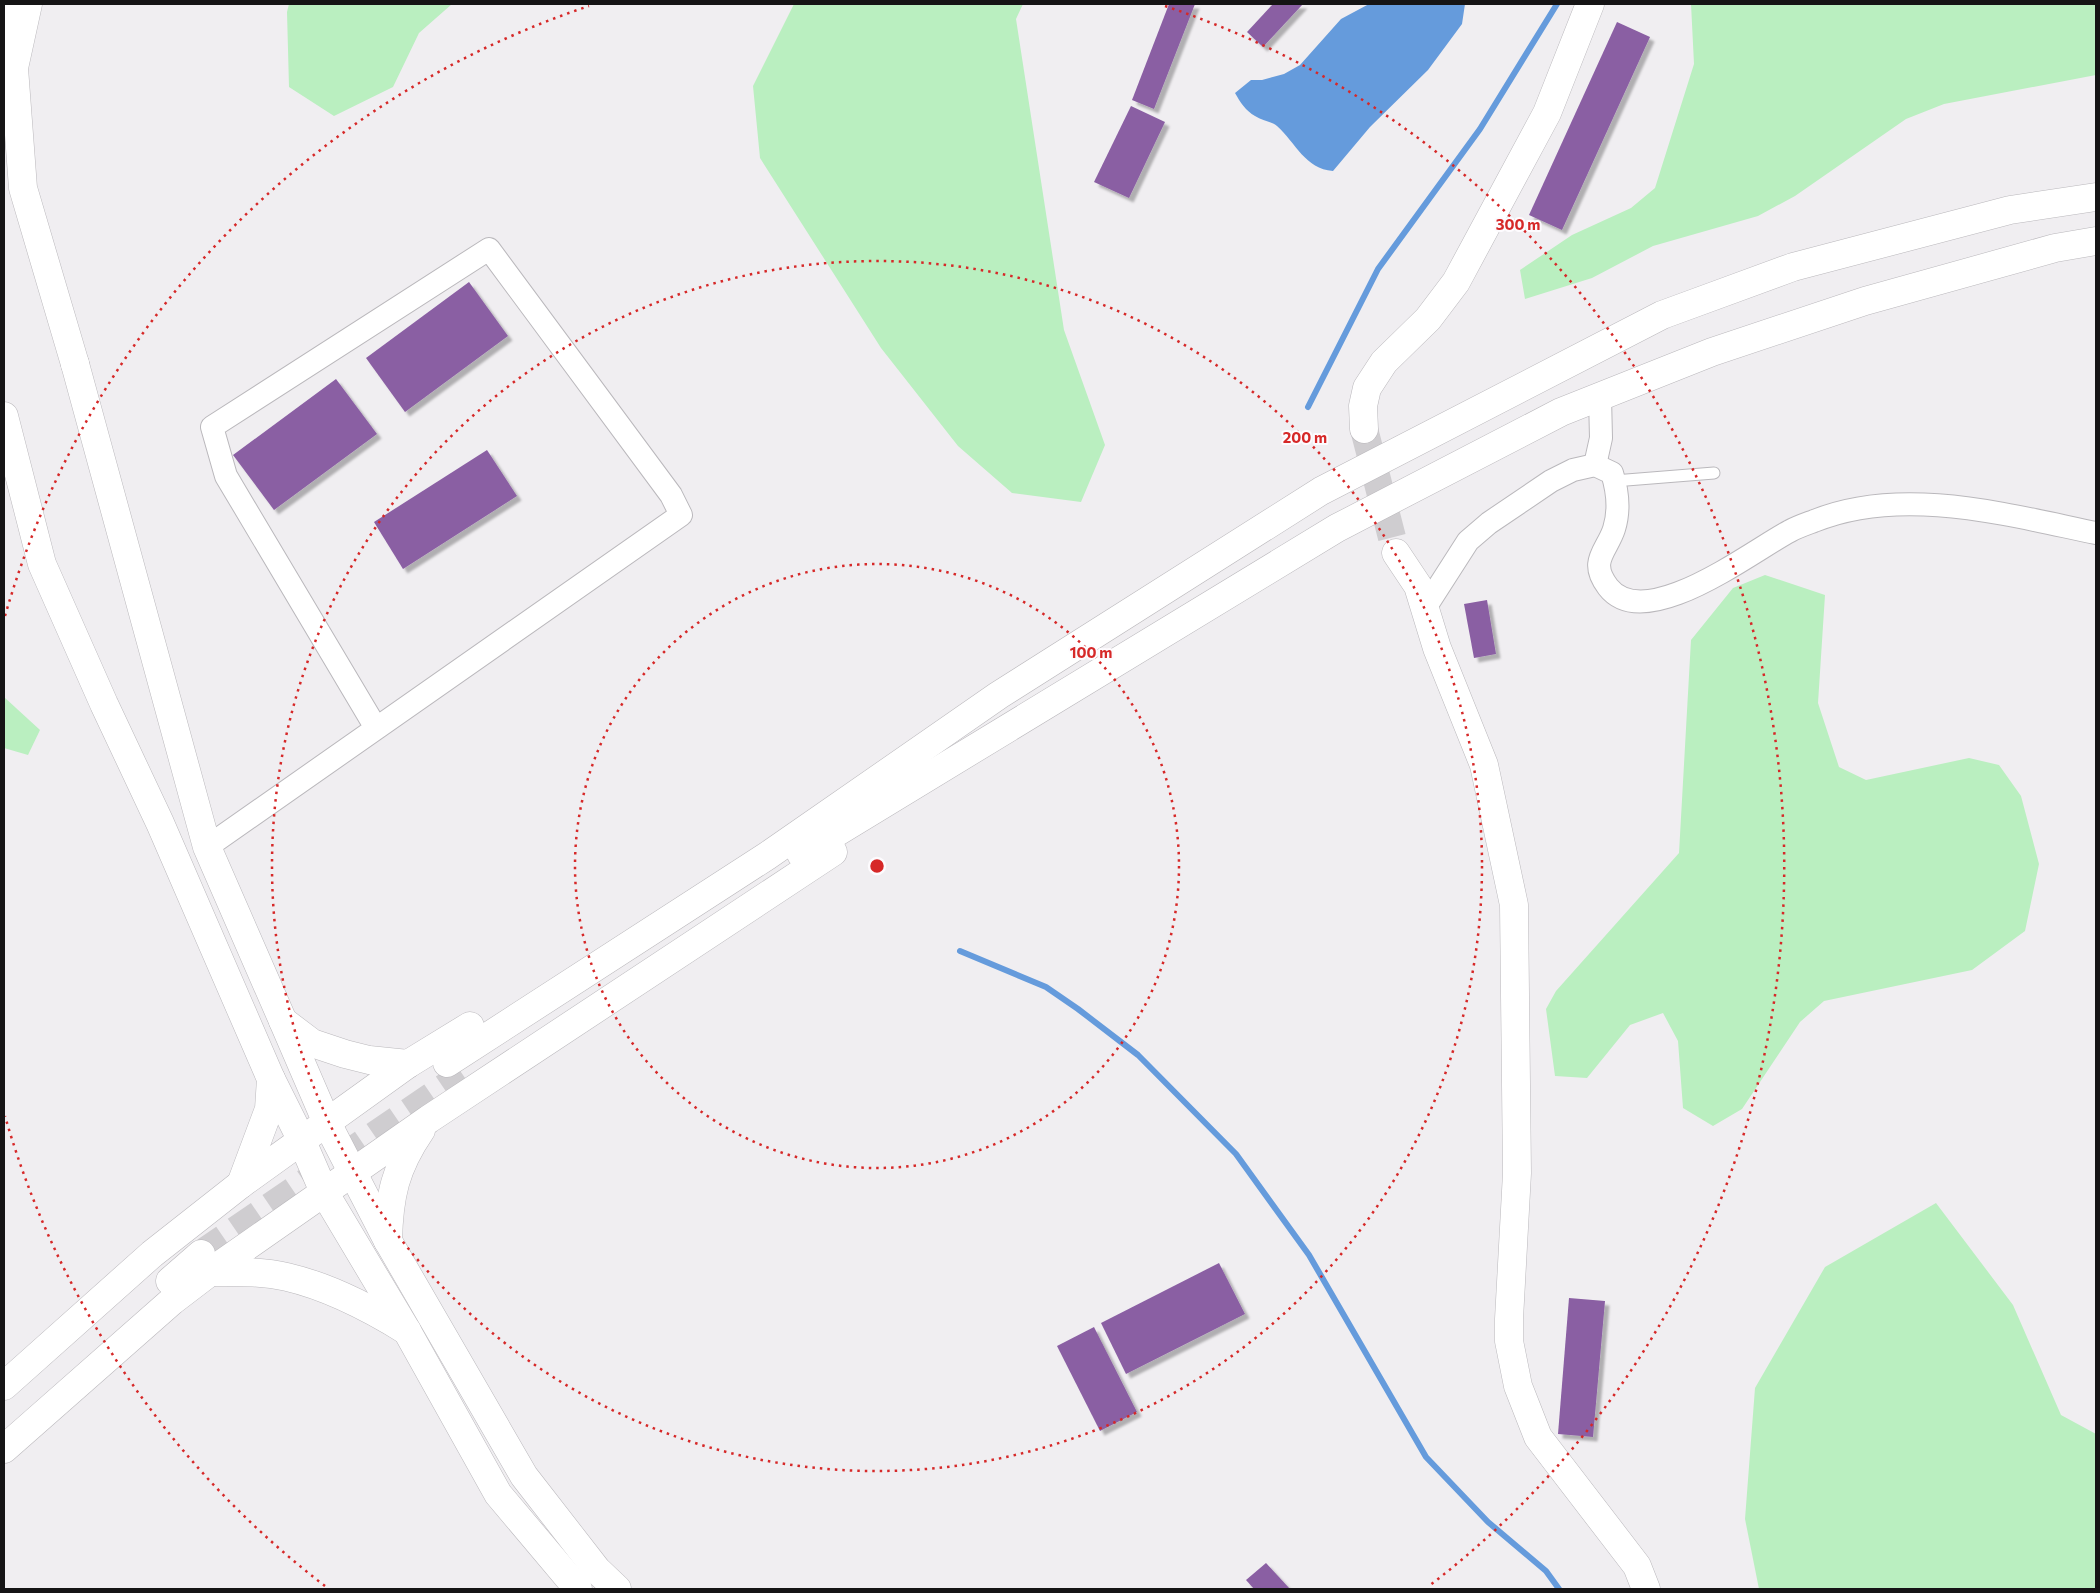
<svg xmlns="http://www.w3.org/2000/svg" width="2100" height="1593" font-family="Commissioner,sans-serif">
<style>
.green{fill:#baefc0}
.water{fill:#659bdc}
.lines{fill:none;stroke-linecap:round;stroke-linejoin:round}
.stream{stroke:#659bdc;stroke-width:6}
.building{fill:#8a5fa3;filter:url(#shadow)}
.tertiary-tunnel{stroke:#cfcdd0;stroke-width:28;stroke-dasharray:28 14;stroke-linecap:butt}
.trunk-tunnel{stroke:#cfcdd0;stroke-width:28;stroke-dasharray:28 14;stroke-linecap:butt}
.service-casing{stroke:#bab8bc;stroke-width:13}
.minor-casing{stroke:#bab8bc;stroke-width:24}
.tertiary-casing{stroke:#bab8bc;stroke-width:29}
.primary-casing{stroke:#bab8bc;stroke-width:29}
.trunk-casing{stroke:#bab8bc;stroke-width:29}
.motorway-casing{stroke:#bab8bc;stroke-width:29}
.service{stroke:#fff;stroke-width:11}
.minor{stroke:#fff;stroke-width:22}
.tertiary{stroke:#fff;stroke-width:28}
.primary{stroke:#fff;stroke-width:28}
.trunk{stroke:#fff;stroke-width:28}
.motorway{stroke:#fff;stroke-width:28}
.ring{fill:none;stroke:#d62828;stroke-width:2.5;stroke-dasharray:2.5 5}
.centre{fill:#d62828;stroke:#fdfbfe;stroke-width:2.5}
.ring-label{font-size:15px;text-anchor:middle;font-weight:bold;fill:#d62828;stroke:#fdfbfe;stroke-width:4;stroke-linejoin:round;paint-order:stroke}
</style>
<defs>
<filter id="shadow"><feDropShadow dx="4.5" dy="4.5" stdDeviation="1" flood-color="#0004"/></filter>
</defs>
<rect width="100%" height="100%" fill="#f0eef1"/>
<!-- green -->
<g class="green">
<polygon points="289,4 452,4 419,33 393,87 334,116 289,87 287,12"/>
<polygon points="794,4 1023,4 1016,19 1064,330 1105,445 1081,502 1012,493 958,446 881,348 760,158 753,86"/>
<polygon points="1691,4 2096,4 2096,75 1944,104 1906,119 1795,196 1758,216 1653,246 1592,278 1525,299 1520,270 1572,235 1631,208 1655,188 1694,64"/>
<polygon points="1765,575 1825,595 1818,703 1839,767 1866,780 1969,758 1999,765 2021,796 2039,864 2025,931 1972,970 1824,1001 1800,1022 1742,1109 1713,1126 1683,1108 1678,1041 1663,1013 1630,1025 1587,1078 1555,1076 1546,1009 1556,991 1679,853 1691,640 1733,588"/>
<polygon points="4,697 40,730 28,755 4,748"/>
<polygon points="1936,1203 2013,1305 2061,1415 2096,1434 2096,1589 1759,1589 1745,1519 1755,1388 1825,1267"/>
</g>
<!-- water -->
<path class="water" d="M1369 4H1465L1462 24 1428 70 1370 127 1333 171C1305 169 1296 143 1277 126 1271 121 1262 121 1255 116 1246 111 1240 102 1235 93L1251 80H1262L1284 74 1300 65 1341 19Z"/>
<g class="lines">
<!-- stream -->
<g class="stream">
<polyline points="1308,407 1378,269 1480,129 1557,4"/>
<polyline points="960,951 1046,987 1078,1009 1138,1055 1236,1154 1309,1255 1426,1457 1488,1522 1546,1571 1559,1589"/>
</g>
</g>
<!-- building -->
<g class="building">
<polygon points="1169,4 1195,4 1154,109 1132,100"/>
<polygon points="1273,4 1303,4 1263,47 1247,32"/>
<polygon points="1617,22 1650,37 1562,230 1529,215"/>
<polygon points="1131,106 1165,122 1129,198 1094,182"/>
<polygon points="469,282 508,336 405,412 366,358"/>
<polygon points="336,379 377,434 274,510 233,455"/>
<polygon points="487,450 517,496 403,569 374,522"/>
<polygon points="1487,600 1496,654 1474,658 1464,604"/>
<polygon points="1219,1263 1245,1314 1126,1374 1101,1323"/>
<polygon points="1569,1298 1605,1301 1593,1437 1558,1434"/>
<polygon points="1094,1327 1137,1412 1100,1431 1057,1346"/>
<polygon points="1266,1563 1290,1589 1254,1589 1246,1580"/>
</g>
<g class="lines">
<!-- tertiary-tunnel -->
<polyline class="tertiary-tunnel" points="1364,429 1396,553"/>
<!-- trunk-tunnel -->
<polyline class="trunk-tunnel" points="201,1254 463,1075"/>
<defs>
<polyline id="service" points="1614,481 1714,473"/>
<g id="minor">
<polyline points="1595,465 1601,438 1600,397"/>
<path d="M1425 608 1468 541 1489 523 1551 481 1573 470 1595 465 1612 473C1618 492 1620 510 1614 529 1607 551 1588 561 1608 587 1645 635 1753 550 1790 531 1797 527 1806 524 1814 521 1902 485 2008 515 2096 533"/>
<polyline points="207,847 681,515 671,495 489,249 212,427 226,476 376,728"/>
</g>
<g id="tertiary">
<polyline points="1364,429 1363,406 1367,388 1384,362 1428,319 1456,282 1547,113 1590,4"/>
<polyline points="1396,553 1418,586 1437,648 1484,765 1514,905 1517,1173 1509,1319 1509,1341 1518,1386 1538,1437 1637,1566 1646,1589"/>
</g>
<g id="primary">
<polyline points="283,1021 327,1123 388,1241 524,1476 597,1570 617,1589"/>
<polyline points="271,1079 301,1139 324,1192 407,1331 498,1494 578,1589"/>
</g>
<g id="trunk">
<polyline points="75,364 207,847 283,1021 312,1043 345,1054 369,1060 408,1064"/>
<polyline points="4,416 42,564 104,704 160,823 271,1079 269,1109 241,1184"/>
<polyline points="801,854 1337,528 1561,412 1712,352 1865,301 2055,248 2096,241"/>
<polyline points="447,1063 767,856 999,695 1321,491 1662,315 1793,267 2010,210 2096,197"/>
<path d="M388 1241C389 1196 395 1168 421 1130"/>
<path d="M210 1272C235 1272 262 1271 287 1277 330 1287 370 1308 407 1331"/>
<polyline points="170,1281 201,1254"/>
<polyline points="4,1386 152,1254 241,1184 408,1064 470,1026"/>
<polyline points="4,1449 172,1301 210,1272 429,1119 833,852"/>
</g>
<g id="motorway">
<polyline points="4,4 11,52"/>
<polyline points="28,4 14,68 23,188 75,364"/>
</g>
</defs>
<!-- service casing -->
<use href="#service" class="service-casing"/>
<!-- minor casing -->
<use href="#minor" class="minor-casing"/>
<!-- tertiary casing -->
<use href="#tertiary" class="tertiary-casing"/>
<!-- primary casing -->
<use href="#primary" class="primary-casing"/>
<!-- trunk casing -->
<use href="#trunk" class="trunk-casing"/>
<!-- motorway casing -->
<use href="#motorway" class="motorway-casing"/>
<!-- service -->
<use href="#service" class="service"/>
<!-- minor -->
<use href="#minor" class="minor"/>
<!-- tertiary -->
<use href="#tertiary" class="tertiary"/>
<!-- primary -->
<use href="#primary" class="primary"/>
<!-- trunk -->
<use href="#trunk" class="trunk"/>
<!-- motorway -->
<use href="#motorway" class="motorway"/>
</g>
<!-- distance rings -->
<g class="ring">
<circle cx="877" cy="866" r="302"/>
<circle cx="877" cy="866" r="605"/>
<path d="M325 1586A907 907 0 0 1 5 1116M5 616A907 907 0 0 1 589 6M1165 6A907 907 0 0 1 1429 1586"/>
</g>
<circle cx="877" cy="866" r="8" class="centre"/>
<g class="ring-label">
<text x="1518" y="230">300 m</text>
<text x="1305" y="443">200 m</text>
<text x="1091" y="658">100 m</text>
</g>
<!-- border -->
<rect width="2100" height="1593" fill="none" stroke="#151415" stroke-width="10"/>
</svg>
